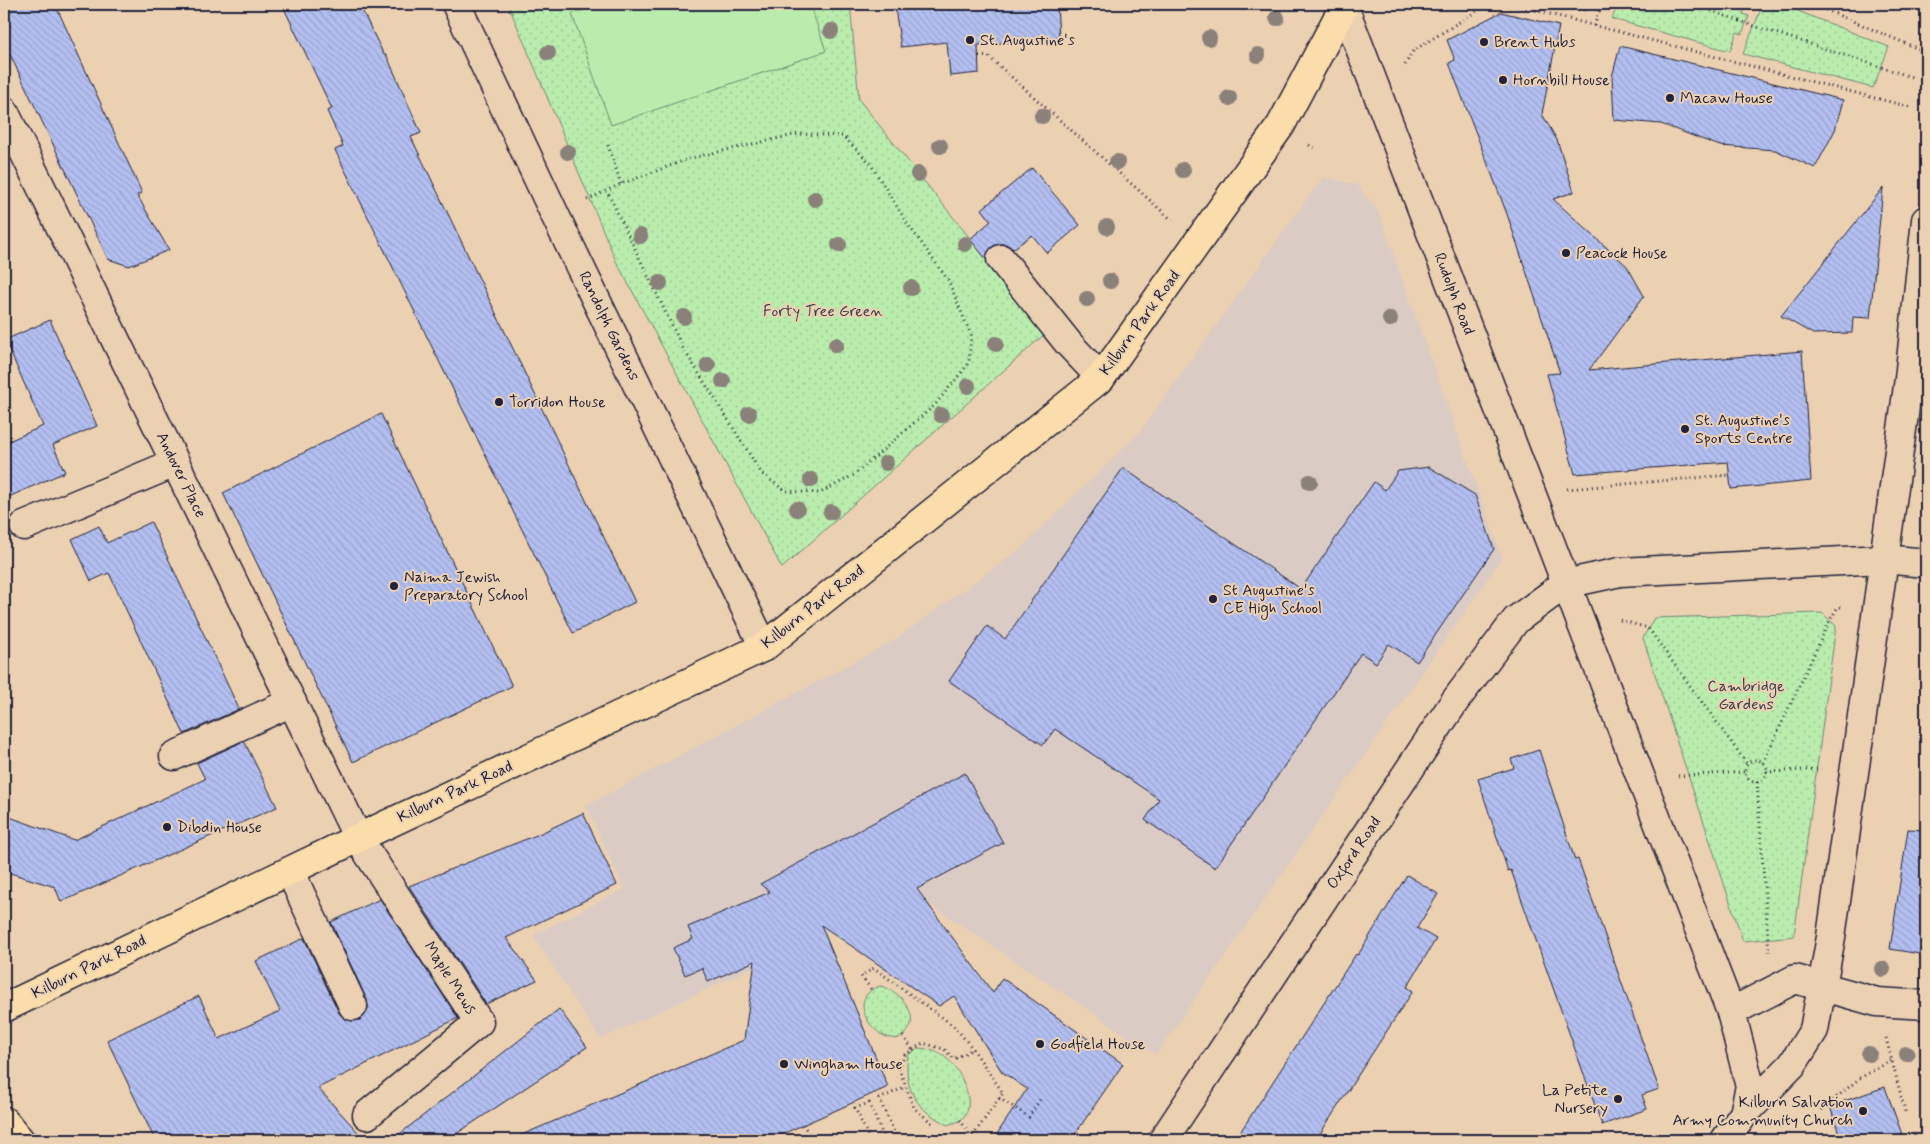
<svg xmlns="http://www.w3.org/2000/svg" width="1930" height="1144" font-family="Mynerve,sans-serif">
<style>
.built{fill:#dacbc5}
.grass{fill:url(#grass-dots);stroke:#6e8874}
.pitch{fill:#baedad;stroke:#6e8874}
.building{fill:url(#building-back-hatch);stroke:#22223b}
.lines{fill:none;stroke-linecap:round;stroke-linejoin:round}
.minor-casing{stroke:#22223b;stroke-width:31}
.major-casing{stroke:#22223b;stroke-width:31}
.path{stroke:#22223b;stroke-width:3;stroke-dasharray:1 4;stroke-linecap:butt}
.minor{stroke:#ebd0b2;stroke-width:28}
.major{stroke:#fbddab;stroke-width:28}
.tree{fill:#89817a}
.poi-dot{fill:#22223b;stroke:#ebd0b2;stroke-width:2}
.labels{text-anchor:middle;dominant-baseline:central;stroke-width:4;stroke-linejoin:round;paint-order:stroke}
.poi-label{font-size:16px;fill:#22223b;stroke:#ebd0b2;text-anchor:start}
.street-label{font-size:16px;fill:#22223b;stroke:#ebd0b2}
.park-label{font-size:16px;fill:#39404c;stroke:#ebd0b2}
</style>
<defs>
<pattern id="grass-dots" width="8" height="8" patternUnits="userSpaceOnUse" patternTransform="scale(1.25)"><rect width="8" height="8" fill="#baedad"/><path d="M2 2h.1M6 6h.1" fill="none" stroke="#a0cb96" stroke-width="1.8" stroke-linecap="round"/></pattern>
<pattern id="building-back-hatch" width="6" height="6" patternUnits="userSpaceOnUse" patternTransform="scale(1.25)"><rect width="6" height="6" fill="#b3bff0"/><path d="M-1 5l2 2M0 0l6 6M5-1l2 2" fill="none" stroke="#9aa4cf"/></pattern>
</defs>
<rect width="100%" height="100%" fill="#ebd0b2"/>
<filter id="ink" filterUnits="userSpaceOnUse"><feTurbulence type="fractalNoise" baseFrequency=".02" numOctaves="2"/><feDisplacementMap in="SourceGraphic" scale="10" xChannelSelector="R" yChannelSelector="G"/><feConvolveMatrix kernelMatrix="1 2 1 2 8 2 1 2 1" color-interpolation-filters="sRGB"/></filter>
<g filter="url(#ink)">
<!-- built -->
<polygon class="built" points="1323,177 1357,185 1378,211 1502,558 1156,1055 913,893 600,1039 533,935 625,889 586,806 895,640 1019,550 1139,433"/>
<!-- grass -->
<g class="grass">
<polygon points="508,4 850,4 859,100 1046,333 782,568 616,261"/>
<polygon points="1560,4 1588,4 1586,11"/>
<polygon points="1618,4 1747,4 1743,14 1749,16 1742,34 1737,32 1730,51 1612,19"/>
<polygon points="1763,4 1780,4 1889,47 1873,88 1743,54"/>
<polygon points="1822,613 1836,626 1794,936 1743,941 1643,638 1654,618"/>
<path d="M880 986C904 991 928 1026 896 1039 891 1038 885 1037 881 1034 862 1021 853 995 880 986Z"/>
<path d="M918 1048C928 1049 939 1051 947 1059 961 1070 980 1108 959 1121 956 1123 951 1123 948 1125 917 1110 903 1090 908 1055Z"/>
</g>
<!-- pitch -->
<polygon class="pitch" points="603,4 810,4 826,51 611,125 572,14"/>
<!-- building -->
<g class="building">
<polygon points="4,4 55,4 142,193 137,195 169,250 129,266 108,259 4,42"/>
<polygon points="282,4 359,4 384,55 386,54 421,133 411,137 635,602 573,633 335,150 343,146 327,111 332,109"/>
<polygon points="906,4 1057,4 1059,38 978,45 979,73 950,76 947,42 901,47 895,8 906,7"/>
<polygon points="1501,12 1559,26 1542,114 1557,140 1574,192 1553,199 1627,266 1644,296 1589,370 1802,351 1811,481 1731,489 1728,462 1575,474 1547,374 1560,373 1507,214 1449,63 1455,60 1447,40"/>
<polygon points="1620,46 1843,100 1835,130 1815,168 1775,150 1720,146 1661,124 1614,120 1612,77"/>
<polygon points="1032,168 1080,225 1047,253 1032,235 1013,249 1006,244 999,244 992,247 986,259 970,239 991,221 982,209"/>
<polygon points="1883,188 1870,318 1853,317 1852,333 1813,334 1781,316"/>
<polygon points="50,320 97,426 53,445 65,472 4,499 4,443 43,426 5,340"/>
<polygon points="381,414 512,686 353,762 223,493"/>
<polygon points="1429,467 1475,495 1494,549 1417,662 1389,644 1376,663 1361,653 1215,868 1145,820 1159,799 1055,729 1043,745 949,681 987,626 1005,639 1123,468 1301,589 1374,482 1385,490 1398,471"/>
<polygon points="151,522 239,709 184,734 109,573 91,581 72,539 99,526 107,543"/>
<polygon points="244,741 277,807 61,902 55,887 4,871 4,815 74,840 205,779 197,763"/>
<polygon points="1539,750 1575,860 1578,859 1659,1089 1642,1095 1647,1109 1602,1125 1511,870 1508,871 1478,779 1514,768 1511,759"/>
<polygon points="965,773 1003,843 917,889 993,993 1002,978 1123,1064 1071,1140 993,1140 1027,1089 1002,1072 954,996 939,1006 821,925 888,1087 769,1140 733,1133 715,1140 510,1140 744,1040 755,961 708,982 702,968 685,975 673,948 693,939 688,927 770,892 760,884"/>
<polygon points="583,813 617,885 506,938 537,980 486,1004 409,886 539,834"/>
<polygon points="1908,829 1926,830 1926,955 1890,949"/>
<polygon points="1407,875 1438,894 1417,928 1436,939 1407,987 1413,991 1364,1066 1316,1140 1235,1140 1356,954 1358,955"/>
<polygon points="380,899 458,1018 318,1088 365,1140 155,1140 107,1040 199,996 219,1039 280,1011 256,961 304,938 339,1013 344,1018 351,1021 360,1020 365,1015 368,1008 367,1000 331,922"/>
<polygon points="559,1009 587,1047 447,1140 392,1140"/>
<polygon points="1885,1087 1904,1140 1841,1140 1830,1106"/>
</g>
<g class="lines">
<defs>
<g id="minor">
<polyline points="456,4 555,215 764,647"/>
<polyline points="1343,4 1731,1012 1750,1086 1744,1114"/>
<polyline points="4,111 358,838 479,1022 367,1115"/>
<polyline points="1001,259 1069,344 1101,378"/>
<polyline points="24,526 175,463"/>
<polyline points="174,756 292,702"/>
<polyline points="290,871 353,1006"/>
<polyline points="1731,1012 1795,979 1877,1002 1926,1005"/>
<polyline points="1163,1140 1455,701 1516,620 1565,584 1620,572 1884,559 1926,563"/>
<polyline points="1725,1140 1744,1114 1792,1065 1814,1030 1831,937 1884,559 1909,379 1926,220"/>
</g>
<g id="major">
<polyline points="4,1008 358,838 764,647 1101,378 1281,125 1345,4"/>
<polyline points="4,1121 20,1140"/>
</g>
</defs>
<!-- minor casing -->
<use href="#minor" class="minor-casing"/>
<!-- major casing -->
<use href="#major" class="major-casing"/>
<!-- path -->
<g class="path">
<polyline points="1511,4 1910,107"/>
<polyline points="1692,4 1754,26 1915,78"/>
<polyline points="1812,4 1926,52"/>
<polyline points="1594,26 1602,4"/>
<polyline points="979,56 989,57 1172,220"/>
<polyline points="1405,65 1413,51 1488,4"/>
<polyline points="608,145 621,184"/>
<polyline points="1309,145 1317,150"/>
<polyline points="587,200 621,184 691,158 798,134 843,136 870,163 907,223 948,280 971,335 969,363 935,405 854,475 820,493 786,491 762,474 683,348 607,191"/>
<polyline points="1567,489 1729,475"/>
<polyline points="1620,620 1648,628 1747,764"/>
<circle cx="1756" cy="771" r="11"/>
<polyline points="1763,763 1830,620 1838,607 1844,607"/>
<polyline points="1766,772 1821,769"/>
<polyline points="1678,776 1745,772"/>
<polyline points="1757,782 1769,952"/>
<polyline points="871,989 861,976 874,968 955,1027 973,1049 1003,1093 970,1140"/>
<polyline points="903,1036 912,1049"/>
<polyline points="1886,1038 1906,1115"/>
<polyline points="999,1098 1029,1117 1041,1098"/>
<polyline points="1821,1110 1860,1078 1892,1060"/>
<polyline points="960,1120 972,1138"/>
<polyline points="932,1123 914,1108 899,1069 905,1055 923,1043 944,1049 954,1059 973,1049"/>
<polyline points="803,1124 812,1140"/>
<polyline points="870,1140 855,1108 869,1103 885,1140"/>
<polyline points="898,1140 879,1099 905,1087"/>
</g>
<!-- minor -->
<use href="#minor" class="minor"/>
<!-- major -->
<use href="#major" class="major"/>
</g>
<!-- trees -->
<g class="tree">
<circle cx="1277" cy="18" r="8"/>
<circle cx="831" cy="31" r="8"/>
<circle cx="1209" cy="38" r="8"/>
<circle cx="548" cy="53" r="8"/>
<circle cx="1258" cy="55" r="8"/>
<circle cx="1229" cy="98" r="8"/>
<circle cx="1042" cy="116" r="8"/>
<circle cx="940" cy="146" r="8"/>
<circle cx="568" cy="152" r="8"/>
<circle cx="1117" cy="162" r="8"/>
<circle cx="1183" cy="170" r="8"/>
<circle cx="918" cy="174" r="8"/>
<circle cx="815" cy="199" r="8"/>
<circle cx="1107" cy="227" r="8"/>
<circle cx="640" cy="236" r="8"/>
<circle cx="965" cy="244" r="8"/>
<circle cx="839" cy="245" r="8"/>
<circle cx="1110" cy="281" r="8"/>
<circle cx="660" cy="283" r="8"/>
<circle cx="911" cy="288" r="8"/>
<circle cx="1087" cy="299" r="8"/>
<circle cx="684" cy="317" r="8"/>
<circle cx="1390" cy="319" r="8"/>
<circle cx="996" cy="344" r="8"/>
<circle cx="836" cy="345" r="8"/>
<circle cx="708" cy="365" r="8"/>
<circle cx="723" cy="381" r="8"/>
<circle cx="968" cy="386" r="8"/>
<circle cx="749" cy="414" r="8"/>
<circle cx="941" cy="415" r="8"/>
<circle cx="886" cy="463" r="8"/>
<circle cx="811" cy="480" r="8"/>
<circle cx="1310" cy="482" r="8"/>
<circle cx="797" cy="509" r="8"/>
<circle cx="831" cy="512" r="8"/>
<circle cx="1883" cy="969" r="8"/>
<circle cx="1869" cy="1054" r="8"/>
<circle cx="1907" cy="1054" r="8"/>
</g>
</g>
<!-- markers -->
<g class="poi-dot">
<circle cx="970" cy="40" r="5"/>
<circle cx="1484" cy="42" r="5"/>
<circle cx="1503" cy="80" r="5"/>
<circle cx="1670" cy="98" r="5"/>
<circle cx="1566" cy="253" r="5"/>
<circle cx="499" cy="402" r="5"/>
<circle cx="1685" cy="429" r="5"/>
<circle cx="394" cy="586" r="5"/>
<circle cx="1213" cy="599" r="5"/>
<circle cx="167" cy="827" r="5"/>
<circle cx="1040" cy="1044" r="5"/>
<circle cx="784" cy="1064" r="5"/>
<circle cx="1618" cy="1099" r="5"/>
<circle cx="1863" cy="1111" r="5"/>
</g>
<g class="labels">
<!-- poi labels -->
<g class="poi-label">
<text x="980" y="40">St. Augustine's</text>
<text x="1494" y="42">Brent Hubs</text>
<text x="1513" y="80">Hornbill House</text>
<text x="1680" y="98">Macaw House</text>
<text x="1576" y="253">Peacock House</text>
<text x="509" y="402">Torridon House</text>
<text x="1695" y="420">St. Augustine's<tspan x="1695" dy="18">Sports Centre</tspan></text>
<text x="404" y="577">Naima Jewish<tspan x="404" dy="18">Preparatory School</tspan></text>
<text x="1223" y="590">St Augustine's<tspan x="1223" dy="18">CE High School</tspan></text>
<text x="177" y="827">Dibdin House</text>
<text x="1050" y="1044">Godfield House</text>
<text x="794" y="1064">Wingham House</text>
<text x="1608" y="1090" text-anchor="end">La Petite<tspan x="1608" dy="18">Nursery</tspan></text>
<text x="1853" y="1102" text-anchor="end">Kilburn Salvation<tspan x="1853" dy="18">Army Community Church</tspan></text>
</g>
<!-- street labels -->
<g class="street-label">
<text transform="translate(1454 294) rotate(69)">Rudolph Road</text>
<text transform="translate(1140 323) rotate(-54)">Kilburn Park Road</text>
<text transform="translate(609 326) rotate(64)">Randolph Gardens</text>
<text transform="translate(181 475) rotate(64)">Andover Place</text>
<text transform="translate(813 607) rotate(-38)">Kilburn Park Road</text>
<text transform="translate(455 792) rotate(-25)">Kilburn Park Road</text>
<text transform="translate(1354 853) rotate(-56)">Oxford Road</text>
<text transform="translate(89 967) rotate(-26)">Kilburn Park Road</text>
<text transform="translate(450 978) rotate(57)">Maple Mews</text>
</g>
<!-- park labels -->
<g class="park-label">
<text x="823" y="311">Forty Tree Green</text>
<text x="1746" y="686">Cambridge<tspan x="1746" dy="18">Gardens</tspan></text>
</g>
</g>
<!-- margin -->
<rect width="1930" height="1144" fill="none" stroke="#ebd0b2" stroke-width="20"/>
<rect x="10" y="10" width="1910" height="1124" fill="none" stroke="#22223b" stroke-width="2" filter="url(#ink)"/>
</svg>
